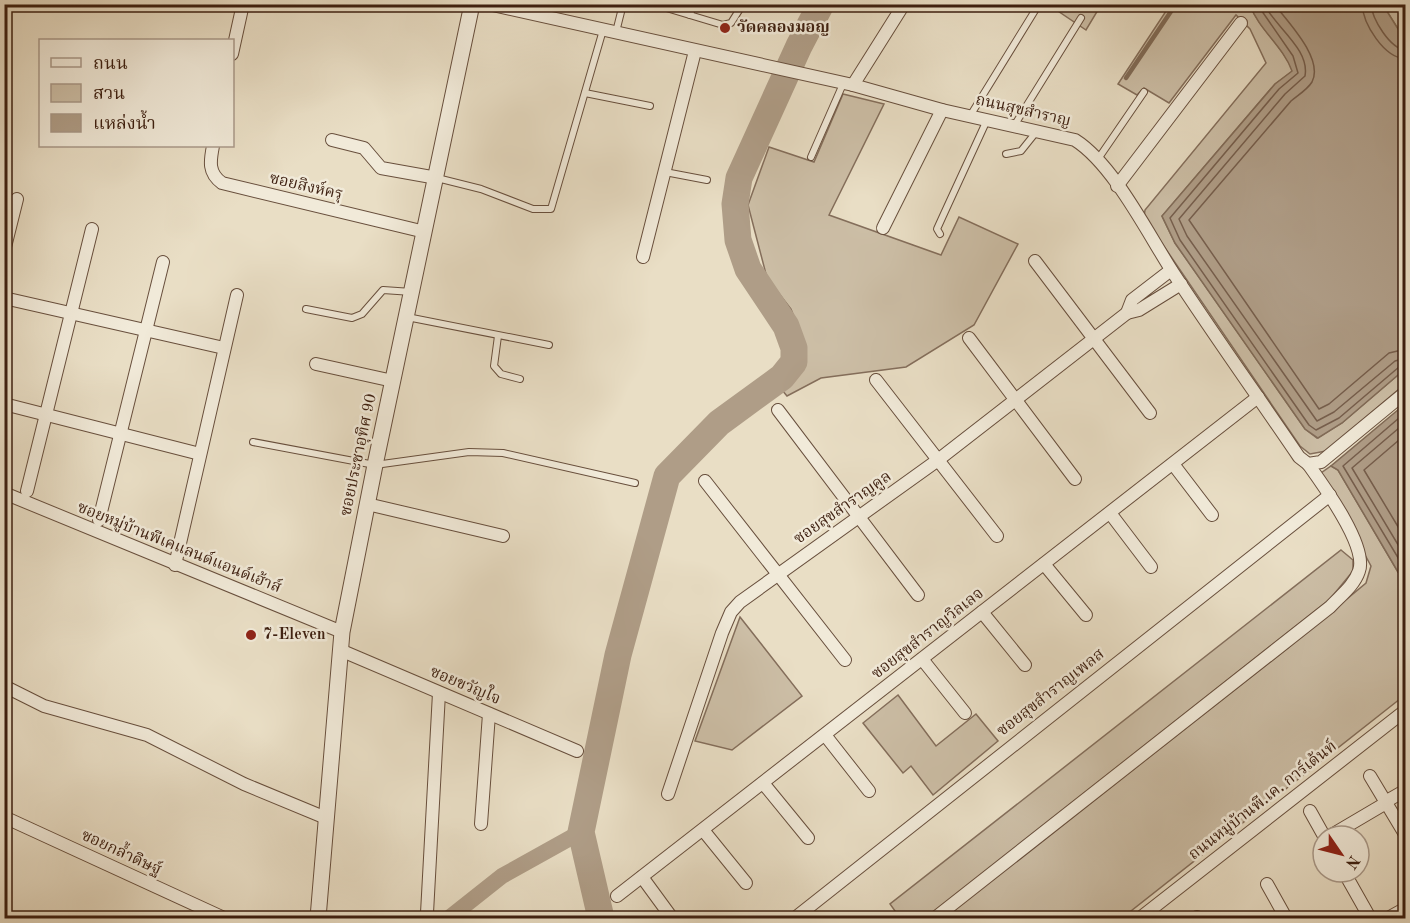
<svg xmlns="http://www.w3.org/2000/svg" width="1410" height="923" font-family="'Old Standard TT','Noto Serif Thai',serif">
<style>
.green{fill:#ccbea6;stroke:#846e5b;stroke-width:1.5}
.water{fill:#af9d87;stroke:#816b57;stroke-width:1.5}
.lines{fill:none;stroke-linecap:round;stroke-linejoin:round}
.shore{stroke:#765e4c;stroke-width:1.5}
.stream{stroke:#816b57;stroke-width:4.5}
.canal{stroke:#af9d87;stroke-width:16}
.river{stroke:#af9d87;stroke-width:27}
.service-casing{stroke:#684f3d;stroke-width:8}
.minor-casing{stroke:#684f3d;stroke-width:14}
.tertiary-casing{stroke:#684f3d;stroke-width:17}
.service{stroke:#f1ead9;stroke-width:6}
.minor{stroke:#f1ead9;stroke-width:12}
.tertiary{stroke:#f1ead9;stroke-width:15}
.poi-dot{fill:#8f2418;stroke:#f1ead9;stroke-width:2}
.labels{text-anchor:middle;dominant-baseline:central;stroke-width:5;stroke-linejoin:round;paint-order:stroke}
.poi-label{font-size:16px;font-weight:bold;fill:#3d1f10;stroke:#f1ead9;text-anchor:start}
.street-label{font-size:16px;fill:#3d1f10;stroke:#f1ead9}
</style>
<rect width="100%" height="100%" fill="#e9dec5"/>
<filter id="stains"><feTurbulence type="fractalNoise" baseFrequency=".00333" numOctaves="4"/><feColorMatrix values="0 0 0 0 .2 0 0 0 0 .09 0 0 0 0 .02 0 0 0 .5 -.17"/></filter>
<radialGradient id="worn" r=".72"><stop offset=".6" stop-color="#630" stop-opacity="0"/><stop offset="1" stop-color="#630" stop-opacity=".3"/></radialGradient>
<!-- green -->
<g class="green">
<polygon points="1049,5 1101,5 1086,30"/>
<path d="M1170 5H1250C1259 29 1283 46 1293 71L1275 84 1162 216 1175 243 1305 429 1317 438 1342 423 1405 369V384L1326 451 1310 454 1300 446 1144 217 1145 210 1266 63 1250 29 1236 15 1169 103 1144 88 1137 95 1118 84Z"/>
<polygon points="1383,5 1405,5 1405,40"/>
<polygon points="843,94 884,104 829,215 941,255 959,217 1018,244 974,325 906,367 821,378 787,396 782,390 798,371 804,358 804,342 791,309 767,278 748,205 769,147 814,162"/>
<polygon points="1331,466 1338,470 1398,572 1405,580 1405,695 1122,918 944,918 1288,648 1366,583 1371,566 1321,473"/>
<polygon points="1341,550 1353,560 1353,571 1330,599 926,918 900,918 890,904"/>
<polygon points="740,617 802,696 732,750 695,741"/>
<polygon points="898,695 936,746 976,714 998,741 933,795 911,766 903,773 863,723"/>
</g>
<!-- water -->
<g class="water">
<path d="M1250 5H1383L1405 40V369L1342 423 1318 438 1305 429 1175 243 1162 216 1275 84 1292 71C1283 46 1259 30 1250 5Z"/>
<polygon points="1405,404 1405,580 1398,572 1338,470 1331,466"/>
</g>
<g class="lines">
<!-- shore -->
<g class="shore">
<polyline points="1257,4 1293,56 1298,73 1279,89 1170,218 1180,240 1309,425 1316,430 1339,418 1399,367 1406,365"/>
<path d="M1264 4C1275 27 1310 49 1305 76L1285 94 1179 219 1187 236 1317 421 1334 412 1395 361 1406 358"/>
<path d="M1274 4C1288 22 1324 59 1312 82 1307 90 1298 95 1291 101L1189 220 1319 409 1329 404 1389 353 1406 349"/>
<path d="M1362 4C1363 24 1384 58 1406 59"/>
<path d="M1371 4C1372 19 1390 49 1406 50"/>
<polyline points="1406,412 1343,466 1406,571"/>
<polyline points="1406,422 1352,468 1406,558"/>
<polyline points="1406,434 1364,470 1406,540"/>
</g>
<!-- stream -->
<polyline class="stream" points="1126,78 1176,4"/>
<!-- canal -->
<polyline class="canal" points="449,918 502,876 581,832"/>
<!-- river -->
<polyline class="river" points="601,918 581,832 618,655 667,476 719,423 782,377 794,362 794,348 786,326 748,269 738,240 735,204 739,178 799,46 821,4"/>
<defs>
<g id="service">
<polyline points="653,4 723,25 731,23 743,4"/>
<polyline points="690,15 693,4"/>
<polyline points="616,32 623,4"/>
<polyline points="585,93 650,106"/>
<polyline points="970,116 1039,4"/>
<polyline points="1014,126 1081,18"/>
<polyline points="1006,154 1021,151 1037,131"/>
<polyline points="811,157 843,84"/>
<polyline points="1098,159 1144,92"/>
<polyline points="665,172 707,180"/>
<polyline points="437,178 481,189 533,209 551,209 603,30"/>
<polyline points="940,234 937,229 942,218 987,120"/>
<polyline points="306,309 352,318 362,314 383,290 412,292"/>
<polyline points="407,317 549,345"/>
<polyline points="498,336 494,366 501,374 520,379"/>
<polyline points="253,442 375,465 469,452 503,453 635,483"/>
</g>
<g id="minor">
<path d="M488 4 853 85 942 110 1075 140C1113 164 1147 232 1172 271 1213 334 1257 395 1299 457L1308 464 1321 462 1406 392"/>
<polyline points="232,54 243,4"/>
<polyline points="853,85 904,4"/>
<polyline points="332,140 364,148 381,168 437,178"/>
<path d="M213 146C210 161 208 173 222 183L425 232"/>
<polyline points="1117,186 1241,23"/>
<polyline points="883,228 942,110"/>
<polyline points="4,251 17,199"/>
<polyline points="643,257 695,51"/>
<polyline points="1035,261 1150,413"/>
<polyline points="1171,270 1132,300 1127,313 1139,310 1181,284"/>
<polyline points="4,298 224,348"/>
<polyline points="969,338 1075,479"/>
<polyline points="316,364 393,381"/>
<polyline points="876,380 997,536"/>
<polyline points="4,404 200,454"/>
<polyline points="778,410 918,595"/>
<polyline points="1173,464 1212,515"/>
<polyline points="705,481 845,660"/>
<polyline points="27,491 92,229"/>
<polyline points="4,493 342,632"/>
<polyline points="367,504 503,536"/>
<polyline points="1110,513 1151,567"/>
<polyline points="99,520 163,262"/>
<polyline points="1044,564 1086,615"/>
<polyline points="175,565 237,295"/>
<polyline points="982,612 1025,665"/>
<polyline points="340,650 577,751"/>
<polyline points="922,659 965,713"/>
<polyline points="4,686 44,706 147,735 244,784 326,818"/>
<polyline points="825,735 869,791"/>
<polyline points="1370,776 1406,836"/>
<polyline points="763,783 808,838"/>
<polyline points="668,794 722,633 731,612 740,602 938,460 1127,313"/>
<polyline points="1385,802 1406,790"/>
<polyline points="1310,811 1324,836"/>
<polyline points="4,817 224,918"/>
<polyline points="481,824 489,714"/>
<polyline points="703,830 746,883"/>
<polyline points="1330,836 1386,803"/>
<polyline points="1344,872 1370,918"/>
<polyline points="642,877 672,918"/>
<polyline points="1267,884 1286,918"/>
<polyline points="617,896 1258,397"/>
<polyline points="427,913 439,693"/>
<polyline points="1197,917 1198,918"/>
<polyline points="795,918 1330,495"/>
<path d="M935 918 1330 607C1340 596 1354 586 1359 571 1368 546 1323 485 1308 464"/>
<polyline points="1140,918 1406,710"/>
<polyline points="1388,918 1406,908"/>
</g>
<polyline id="tertiary" points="318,918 342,632 375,465 472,4"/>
</defs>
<!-- service casing -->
<use href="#service" class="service-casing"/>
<!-- minor casing -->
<use href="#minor" class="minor-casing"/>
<!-- tertiary casing -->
<use href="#tertiary" class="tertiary-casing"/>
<!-- service -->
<use href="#service" class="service"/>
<!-- minor -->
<use href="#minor" class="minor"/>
<!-- tertiary -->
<use href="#tertiary" class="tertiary"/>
</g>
<!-- markers -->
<g class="poi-dot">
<circle cx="725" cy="28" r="6"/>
<circle cx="251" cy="635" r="6"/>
</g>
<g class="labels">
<!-- poi labels -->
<g class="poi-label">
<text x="737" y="28">วัดคลองมอญ</text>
<text x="263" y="635">7-Eleven</text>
</g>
<!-- street labels -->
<g class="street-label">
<text transform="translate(1023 111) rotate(13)">ถนนสุขสำราญ</text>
<text transform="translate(306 187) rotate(13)">ซอยสิงห์ครุ</text>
<text transform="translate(359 455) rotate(-78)">ซอยประชาอุทิศ 90</text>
<text transform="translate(843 508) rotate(-35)">ซอยสุขสำราญคูล</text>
<text transform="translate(179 548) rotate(22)">ซอยหมู่บ้านพีเคแลนด์แอนด์เฮ้าส์</text>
<text transform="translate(928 634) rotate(-38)">ซอยสุขสำราญวิลเลจ</text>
<text transform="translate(465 686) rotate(23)">ซอยขวัญใจ</text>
<text transform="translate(1051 693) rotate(-38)">ซอยสุขสำราญเพลส</text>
<text transform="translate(1263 801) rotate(-38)">ถนนหมู่บ้านพี.เค. การ์เด้นท์</text>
<text transform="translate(121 853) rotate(25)">ซอยกล้ำดิษฐ์</text>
</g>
</g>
<!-- margin -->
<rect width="1410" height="923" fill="none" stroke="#e9dec5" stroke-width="24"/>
<rect x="6" y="6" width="1398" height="911" fill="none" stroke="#3d1f10" stroke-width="3"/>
<rect x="12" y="12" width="1386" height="899" fill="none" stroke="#3d1f10" stroke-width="1.5"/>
<!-- legend -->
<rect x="39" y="39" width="195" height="108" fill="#f1ead9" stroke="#a99989" stroke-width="1.5"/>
<rect x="51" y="58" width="30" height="9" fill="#f1ead9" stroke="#a99989" stroke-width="1.5"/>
<text x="93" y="69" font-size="18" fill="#3d1f10">ถนน</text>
<rect x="51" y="84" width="30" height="18" fill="#ccbea6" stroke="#a99989" stroke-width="1.5"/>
<text x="93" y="99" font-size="18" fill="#3d1f10">สวน</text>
<rect x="51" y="114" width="30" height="18" fill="#af9d87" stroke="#a99989" stroke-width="1.5"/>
<text x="93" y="129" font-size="18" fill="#3d1f10">แหล่งน้ำ</text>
<!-- north arrow -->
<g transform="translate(1341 854) rotate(125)"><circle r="28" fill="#f1ead9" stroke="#a99989" stroke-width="1.5"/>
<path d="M0-4.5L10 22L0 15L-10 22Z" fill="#8f2418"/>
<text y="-9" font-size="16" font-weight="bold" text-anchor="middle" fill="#3d1f10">N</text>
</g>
<rect width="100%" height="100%" filter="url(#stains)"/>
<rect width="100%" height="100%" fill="url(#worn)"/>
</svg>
